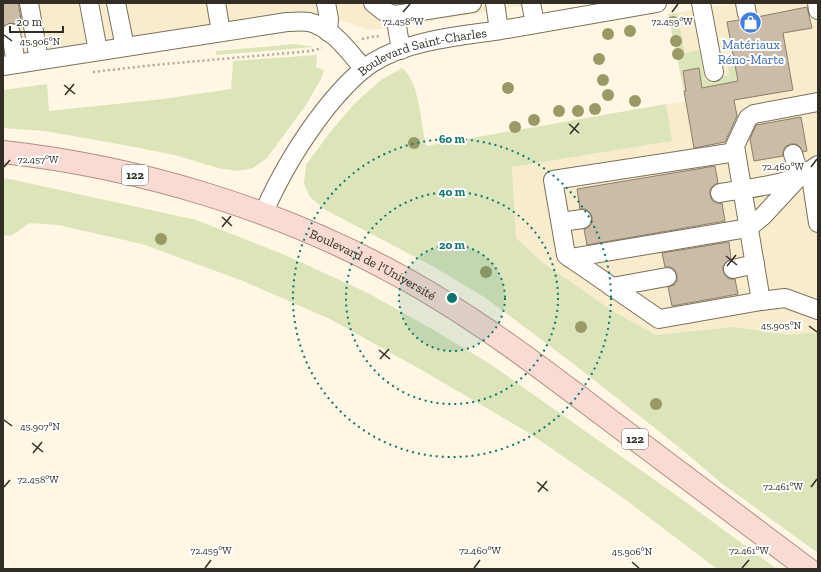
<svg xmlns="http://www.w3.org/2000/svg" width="821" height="572" font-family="'Zilla Slab',serif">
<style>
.built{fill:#f9eccc}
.green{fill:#dbe5b9}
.building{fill:#cbbca7;stroke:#8c7d6a}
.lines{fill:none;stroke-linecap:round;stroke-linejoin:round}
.minor-casing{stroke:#7a715b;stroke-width:20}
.major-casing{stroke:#b18f83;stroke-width:24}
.path{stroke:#b0a99a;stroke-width:2.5;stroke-dasharray:2 3;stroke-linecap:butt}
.minor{stroke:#fff;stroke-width:18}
.major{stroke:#f9dbd3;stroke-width:22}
.tree{fill:#999a66}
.ticks{fill:none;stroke:#322e25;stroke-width:1.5}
.ring{fill:none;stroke:#0f766e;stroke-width:2;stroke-dasharray:2 4}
.labels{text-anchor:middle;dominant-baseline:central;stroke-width:4;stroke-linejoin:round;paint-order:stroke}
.shield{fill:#fff;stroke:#706d66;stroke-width:1}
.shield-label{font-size:12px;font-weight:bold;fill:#322e25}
.shop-label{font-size:13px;fill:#366cbe;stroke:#fff}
.street-label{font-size:13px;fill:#322e25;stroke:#fff}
.ticks-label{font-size:10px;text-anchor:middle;fill:#322e25;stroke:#fff;stroke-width:4;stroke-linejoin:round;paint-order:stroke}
.centre{fill:#0f766e;stroke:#fff;stroke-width:2}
.ring-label{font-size:12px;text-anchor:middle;font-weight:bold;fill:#0f766e;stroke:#fff;stroke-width:4;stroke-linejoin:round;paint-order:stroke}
</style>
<rect width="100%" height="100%" fill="#fff6e3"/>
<!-- built -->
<g class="built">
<polygon points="3,3 539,3 397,27 369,30 326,15 313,12 301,12 3,59"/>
<polygon points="735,3 818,3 818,347 660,337 616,313 543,263 516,238 512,167 672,141 666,104 686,102 668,14"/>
</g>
<!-- green -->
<g class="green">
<polygon points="677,13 685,53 699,50 705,80 729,75 728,67 735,66 738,81 702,88 699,69 683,71 686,91 684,91 668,14"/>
<polygon points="295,44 314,47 216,55 216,51"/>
<polygon points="317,55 316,67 324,70 321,79 306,105 267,158 253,168 237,171 218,168 175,155 124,145 45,131 3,128 3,90 47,84 49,111 163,99 231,89 233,61"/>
<path d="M402 68C420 82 421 125 426 146L666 104 672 141 512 167 516 238 543 263 616 313 656 335 734 327 787 335 806 333 818 334V553L720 482 685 452 584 372 530 331 484 297 434 267 324 209 310 197 304 184 306 165 331 131 355 103 381 80Z"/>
<polygon points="3,178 14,180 196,220 285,255 368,293 432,329 490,364 676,495 777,569 717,569 622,497 529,433 420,369 330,319 243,281 142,244 58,225 30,223 11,236 3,235"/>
</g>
<!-- building -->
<g class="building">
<polygon points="3,3 18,3 22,24 17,25 10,23 3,27"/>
<polygon points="807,7 812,28 783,33 793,90 734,100 737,116 725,142 694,148 684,91 686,91 683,71 699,68 702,88 738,81 727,22 739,20 743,24 748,24 754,22 757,17"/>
<polygon points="801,117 807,151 803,152 800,147 796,144 790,144 785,147 783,151 783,156 754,161 750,139 756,125"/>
<polygon points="715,166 718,183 714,185 710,189 710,195 712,200 716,203 722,203 725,221 587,245 584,229 589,227 592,223 592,217 590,213 586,209 580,209 577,189"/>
<polygon points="729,242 731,259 726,262 723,266 723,271 726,276 730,279 735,279 738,294 672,306 668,287 674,285 677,281 677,276 675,270 670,267 665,267 662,253"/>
</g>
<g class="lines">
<defs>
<g id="minor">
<polyline points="29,3 39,60"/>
<polyline points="89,3 98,51"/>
<polyline points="116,3 125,47"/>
<polyline points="216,3 221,32"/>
<polyline points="326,3 329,19 328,32"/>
<polyline points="373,3 383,11 395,15 472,3"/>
<polyline points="495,3 499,30"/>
<polyline points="531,3 535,24"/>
<polyline points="701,3 714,72"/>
<polyline points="745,3 747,14"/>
<polyline points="817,3 818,10"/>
<polyline points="395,15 401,50"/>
<polyline points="11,33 16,64"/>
<path d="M3 66 287 22C294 22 302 21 309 22 333 28 349 52 364 69"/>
<polyline points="818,102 754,114 748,118 735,146 761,301 785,298 818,310"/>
<polyline points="736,152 553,180 566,255 659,319 761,301"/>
<polyline points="810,171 818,223"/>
<path d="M720 193C753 187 791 186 818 165"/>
<path id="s1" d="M263 214C280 175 301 140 327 107 340 91 355 74 372 63 408 40 460 36 501 30 553 21 605 12 657 3"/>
<polyline points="561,222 582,219"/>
<polyline points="570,258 748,228 763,216 800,176 793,154"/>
<polyline points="733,269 755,264"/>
<polyline points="612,287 667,277"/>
</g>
<g id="major">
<path id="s2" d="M3 152C139 167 278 209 398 275 477 318 548 373 619 427 682 475 745 522 808 569"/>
</g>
</defs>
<!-- minor casing -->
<use href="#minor" class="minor-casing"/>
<!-- major casing -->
<use href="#major" class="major-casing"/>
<!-- path -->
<g class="path">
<polyline points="362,39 376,36 381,37"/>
<polyline points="93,72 154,65 311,51 322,48"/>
</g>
<!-- minor -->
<use href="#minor" class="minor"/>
<!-- major -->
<use href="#major" class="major"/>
</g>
<!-- trees -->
<g class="tree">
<circle cx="673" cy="22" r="6"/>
<circle cx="630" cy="31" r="6"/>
<circle cx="608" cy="34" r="6"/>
<circle cx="676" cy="41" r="6"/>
<circle cx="678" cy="54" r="6"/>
<circle cx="599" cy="59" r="6"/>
<circle cx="603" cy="80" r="6"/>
<circle cx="508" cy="88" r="6"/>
<circle cx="608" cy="95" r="6"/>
<circle cx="635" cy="101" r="6"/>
<circle cx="595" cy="109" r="6"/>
<circle cx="559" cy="111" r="6"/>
<circle cx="578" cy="111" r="6"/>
<circle cx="534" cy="120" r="6"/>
<circle cx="515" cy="127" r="6"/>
<circle cx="414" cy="143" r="6"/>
<circle cx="161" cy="239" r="6"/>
<circle cx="486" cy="272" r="6"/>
<circle cx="581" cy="327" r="6"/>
<circle cx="656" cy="404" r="6"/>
</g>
<!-- ticks -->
<path class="ticks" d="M403 12 410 4M672 12 678 4M4 35 12 41M64 85 75 94M65 95 74 84M569 124 579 133M570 134 579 123M4 167 10 160M811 167 817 159M222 217 232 226M222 227 231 216M726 256 737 265M727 266 736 255M809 326 817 332M379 350 390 359M380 359 389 349M4 420 12 426M32 443 43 452M33 453 42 442M537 482 548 491M4 487 10 480M811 487 817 479M538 492 547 481M632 562 639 568M205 568 211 560M474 568 480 560M742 568 749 560"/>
<!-- distance rings -->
<circle cx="452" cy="298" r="53" fill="#0f766e" fill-opacity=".12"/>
<g class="ring">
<circle cx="452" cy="298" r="53"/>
<circle cx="452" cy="298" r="106"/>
<circle cx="452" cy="298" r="159"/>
</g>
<!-- icons -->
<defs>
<symbol id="shop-disc" viewBox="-11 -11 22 22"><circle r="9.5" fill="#3f7fe0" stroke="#fff"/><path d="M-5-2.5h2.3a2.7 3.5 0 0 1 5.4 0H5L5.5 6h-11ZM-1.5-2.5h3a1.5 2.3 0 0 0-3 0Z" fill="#fff"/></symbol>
</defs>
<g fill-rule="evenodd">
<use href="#shop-disc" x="738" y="10" width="25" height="25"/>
</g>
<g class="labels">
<!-- shield labels -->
<g class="shield">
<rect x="122" y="165" width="26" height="20" rx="3"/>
<rect x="622" y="429" width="26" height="20" rx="3"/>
</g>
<g class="shield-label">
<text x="135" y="175">122</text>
<text x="635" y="439">122</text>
</g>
<!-- shop labels -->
<g class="shop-label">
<text x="751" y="44">Matériaux<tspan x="751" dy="15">Réno-Marte</tspan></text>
</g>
<!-- street labels -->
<g class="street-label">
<text stroke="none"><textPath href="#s1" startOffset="240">Boulevard Saint-Charles</textPath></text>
<text stroke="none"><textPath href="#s2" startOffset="389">Boulevard de l'Université</textPath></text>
</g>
</g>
<g class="ticks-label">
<text x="403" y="25">72.458°W</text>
<text x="672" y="25">72.459°W</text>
<text x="40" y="45">45.906°N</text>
<text x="38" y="163">72.457°W</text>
<text x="783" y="170">72.460°W</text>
<text x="781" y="329">45.905°N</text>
<text x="40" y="430">45.907°N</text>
<text x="38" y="483">72.458°W</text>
<text x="783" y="490">72.461°W</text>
<text x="211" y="554">72.459°W</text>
<text x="480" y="554">72.460°W</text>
<text x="749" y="554">72.461°W</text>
<text x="632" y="555">45.906°N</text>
</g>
<circle cx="452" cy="298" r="6" class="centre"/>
<g class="ring-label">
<text x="452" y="143">60 m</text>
<text x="452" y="196">40 m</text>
<text x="452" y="249">20 m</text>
</g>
<!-- border -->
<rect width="821" height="572" fill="none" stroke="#322e25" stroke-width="8"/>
<!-- scale -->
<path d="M10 26v6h53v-6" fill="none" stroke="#322e25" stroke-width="2"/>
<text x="16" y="26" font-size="12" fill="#322e25" stroke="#ffffff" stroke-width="3" paint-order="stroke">20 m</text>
</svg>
